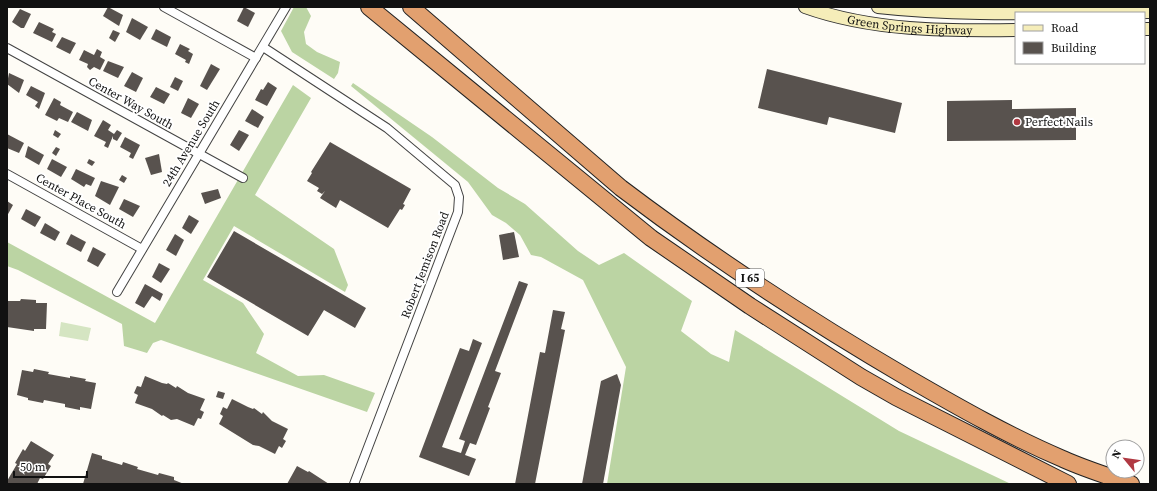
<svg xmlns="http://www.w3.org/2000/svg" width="1157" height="491" font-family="'Source Serif 4',serif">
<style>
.green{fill:#d5e5c2}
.forest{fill:#bbd4a3}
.building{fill:#58524e}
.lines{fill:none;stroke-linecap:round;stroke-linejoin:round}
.street-casing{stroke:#444;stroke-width:10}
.secondary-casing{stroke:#333;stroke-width:14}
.highway-casing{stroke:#222;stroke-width:18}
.street{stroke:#fff;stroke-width:8}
.secondary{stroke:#f5edb9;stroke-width:12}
.highway{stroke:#e2a06f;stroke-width:16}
.poi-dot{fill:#b03942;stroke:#fff;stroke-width:1.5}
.labels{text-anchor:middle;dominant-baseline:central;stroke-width:4;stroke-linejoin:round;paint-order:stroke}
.shield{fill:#fff;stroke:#585858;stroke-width:1}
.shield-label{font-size:11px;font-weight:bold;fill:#111}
.street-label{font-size:12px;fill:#111;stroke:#fff}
.poi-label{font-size:12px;fill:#111;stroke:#fff;text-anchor:start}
</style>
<rect width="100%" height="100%" fill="#fefcf6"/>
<!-- green -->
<polygon class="green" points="61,322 91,328 88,341 59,336"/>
<!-- forest -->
<g class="forest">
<polygon points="294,7 306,7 311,16 304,32 306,44 317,52 340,62 338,73 334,79 292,52 281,31"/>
<polygon points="353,83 432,137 498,188 525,204 578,251 599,265 624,253 692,301 681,331 711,354 729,362 735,330 899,431 1011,484 607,484 626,367 583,280 541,257 531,255 520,235 506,223 492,215 468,182 351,86"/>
<polygon points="293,85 311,98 255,195 334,249 348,285 345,292 234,226 203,280 243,303 264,334 256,353 298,376 324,375 375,393 367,412 161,340 153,343 147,353 124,346 122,324 18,270 7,266 7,242 155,323"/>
</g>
<!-- building -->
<g class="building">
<polygon points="108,7 123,15 119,26 103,16"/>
<polygon points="244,7 255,13 248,27 237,21"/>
<polygon points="20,9 31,14 24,28 21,28 12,22"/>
<polygon points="132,18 148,27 140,40 126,32"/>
<polygon points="39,22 54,29 52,32 56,34 52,42 33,33"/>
<polygon points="156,29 171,37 167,47 151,39"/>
<polygon points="113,30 120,33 115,42 109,38"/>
<polygon points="62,37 76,43 70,54 56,47"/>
<polygon points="180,44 190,49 188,51 193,54 189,64 185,62 186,60 175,54"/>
<polygon points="97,49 102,52 100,57 105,60 100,70 94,67 90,70 87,67 88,64 79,60 84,50 94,55"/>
<polygon points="108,61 124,67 118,78 103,71"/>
<polygon points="211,64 220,69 207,90 200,86"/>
<polygon points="767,69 902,103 895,133 829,117 827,125 758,108"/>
<polygon points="132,72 143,78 136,92 124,86"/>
<polygon points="9,73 24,80 19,93 7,84"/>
<polygon points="175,77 183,81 178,91 170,87"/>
<polygon points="268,82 277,88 267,106 255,100 261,89 263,90"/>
<polygon points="31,86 45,93 39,109 35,106 38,102 26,95"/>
<polygon points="156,87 170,94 164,104 150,97"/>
<polygon points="54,98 61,102 60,105 73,112 68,122 59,118 57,121 45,115"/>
<polygon points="188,98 199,104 191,118 181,113"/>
<polygon points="1012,100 1012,109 1076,108 1076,140 947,141 947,101"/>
<polygon points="252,109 264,117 258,128 245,121"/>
<polygon points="77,112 92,120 88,131 71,122"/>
<polygon points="103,120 111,125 108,130 114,134 117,130 122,133 117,141 113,139 113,136 108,148 104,146 106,142 94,136"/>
<polygon points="55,130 61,134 58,138 53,135"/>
<polygon points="239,130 249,135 239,151 230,145"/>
<polygon points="7,134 24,143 19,153 7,148"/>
<polygon points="125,137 140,145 133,159 129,157 131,153 120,147"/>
<polygon points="330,142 411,189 403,204 405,205 402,210 400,209 388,228 340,200 336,208 320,198 325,191 322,194 317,191 319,188 307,181 312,173 311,172"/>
<polygon points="28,146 44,155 39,165 25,157"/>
<polygon points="56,147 60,149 56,156 52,153"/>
<polygon points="159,154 162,172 151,175 145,158"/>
<polygon points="52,159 67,167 61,177 47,169"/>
<polygon points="89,159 95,162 92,166 87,163"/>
<polygon points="76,169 95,178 91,186 86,184 84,187 71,179"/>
<polygon points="122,175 127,178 124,183 119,180"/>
<polygon points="101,181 119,187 110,205 95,196"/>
<polygon points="218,189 221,198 205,204 201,193"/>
<polygon points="124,199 140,206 133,217 119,209"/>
<polygon points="7,201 13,205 7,216"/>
<polygon points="26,209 41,217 35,227 21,219"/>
<polygon points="189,215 199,221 191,234 182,228"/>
<polygon points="45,223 60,232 55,241 40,233"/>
<polygon points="234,231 366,308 355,328 324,310 308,336 207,277"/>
<polygon points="514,232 519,257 503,260 499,235"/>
<polygon points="71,234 86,242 81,252 66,244"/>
<polygon points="175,234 184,240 176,256 166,250"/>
<polygon points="93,247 106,254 98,267 87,261"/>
<polygon points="159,263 170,269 161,283 152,277"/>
<polygon points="519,281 528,284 495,371 501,373 488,407 490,408 476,445 470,443 465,455 476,459 469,476 419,457 460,348 469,351 473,339 482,343 442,447 461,453 465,441 459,439"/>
<polygon points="145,284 163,294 160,301 152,296 144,308 135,303"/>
<polygon points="21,299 36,300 36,303 47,303 46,329 34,329 34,331 7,327 7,301 20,301"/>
<polygon points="553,310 565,312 561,329 565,330 535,484 515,484 540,352 545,353"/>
<polygon points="34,369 49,372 48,374 70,378 70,376 86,379 85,381 96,383 91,409 80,407 80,410 65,407 65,404 44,400 43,403 28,400 28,398 17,395 22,370 33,372"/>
<polygon points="617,374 621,385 603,484 582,484 601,381"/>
<polygon points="145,376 162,383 167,384 168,383 176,388 177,386 188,393 205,399 200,410 204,412 201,419 198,418 194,426 177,419 171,420 163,415 162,416 152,409 135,403 138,395 134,393 137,386 141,387"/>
<polygon points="218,391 225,393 223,399 216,397"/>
<polygon points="232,399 248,407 253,409 254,408 262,414 263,412 272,421 288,429 283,439 286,441 282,448 279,446 275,454 259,446 253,445 219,424 223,416 220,414 223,407 227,409"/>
<polygon points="31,441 54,455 48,464 51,466 43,479 40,478 37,484 7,484 7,481 17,464 15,463 23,449 25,451"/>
<polygon points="92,453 102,456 102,459 122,465 123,462 138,467 137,469 158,475 159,473 174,477 174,480 184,484 83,484"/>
<polygon points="297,466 308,472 309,471 329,484 287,484"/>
</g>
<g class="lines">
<defs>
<g id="street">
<polyline points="164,7 256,58"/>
<polyline points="263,47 387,128 455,185 459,197 458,212 354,484"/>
<polyline points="7,48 243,178"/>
<polyline points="7,174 142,249"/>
<polyline points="117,292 286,7"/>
</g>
<g id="secondary">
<path id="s1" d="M805 7C872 31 946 31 1016 30"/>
<path d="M878 7C968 17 1060 12 1150 12"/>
<polyline points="1144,29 1150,29"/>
</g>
<g id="highway">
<polyline points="369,7 651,238 750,306 861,377 896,397 1068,484"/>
<path d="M411 7 621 188C712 257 809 320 908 378 958 407 1009 436 1063 459 1085 469 1108 476 1131 484"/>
</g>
</defs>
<!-- street casing -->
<use href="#street" class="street-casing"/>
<!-- secondary casing -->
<use href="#secondary" class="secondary-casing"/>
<!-- highway casing -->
<use href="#highway" class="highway-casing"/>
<!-- street -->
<use href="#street" class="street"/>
<!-- secondary -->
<use href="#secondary" class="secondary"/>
<!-- highway -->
<use href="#highway" class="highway"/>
</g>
<!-- markers -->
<circle class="poi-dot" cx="1017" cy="122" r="4"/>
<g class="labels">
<!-- shield labels -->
<rect class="shield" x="736" y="269" width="28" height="18" rx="3"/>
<g class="shield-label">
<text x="750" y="278">I 65</text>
</g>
<!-- street labels -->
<g class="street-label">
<text stroke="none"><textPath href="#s1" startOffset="107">Green Springs Highway</textPath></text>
<text transform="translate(131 103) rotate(29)">Center Way South</text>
<text transform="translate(191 143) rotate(-59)">24th Avenue South</text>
<text transform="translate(81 201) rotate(29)">Center Place South</text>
<text transform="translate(425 265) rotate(-69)">Robert Jemison Road</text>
</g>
<!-- poi labels -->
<g class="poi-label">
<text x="1025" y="122">Perfect Nails</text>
</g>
</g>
<!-- border -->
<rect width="1157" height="491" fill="none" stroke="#111111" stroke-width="16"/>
<!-- legend -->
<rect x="1015" y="12" width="130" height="52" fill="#ffffff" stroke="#a0a0a0"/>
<rect x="1023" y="25" width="20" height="6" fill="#f5edb9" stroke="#a0a0a0"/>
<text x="1051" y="32" font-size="12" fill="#111111">Road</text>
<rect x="1023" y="42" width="20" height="12" fill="#58524e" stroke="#a0a0a0"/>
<text x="1051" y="52" font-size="12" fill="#111111">Building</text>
<!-- north arrow -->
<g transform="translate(1125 459) rotate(299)"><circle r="19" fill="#ffffff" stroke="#a0a0a0"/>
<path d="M0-3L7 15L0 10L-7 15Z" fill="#b03942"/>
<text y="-6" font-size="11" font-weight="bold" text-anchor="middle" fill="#111111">N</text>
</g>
<!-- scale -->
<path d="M14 471v6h73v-6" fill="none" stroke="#111111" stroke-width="2"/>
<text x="20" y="471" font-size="12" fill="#111111" stroke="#ffffff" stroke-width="3" paint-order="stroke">50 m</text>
</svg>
